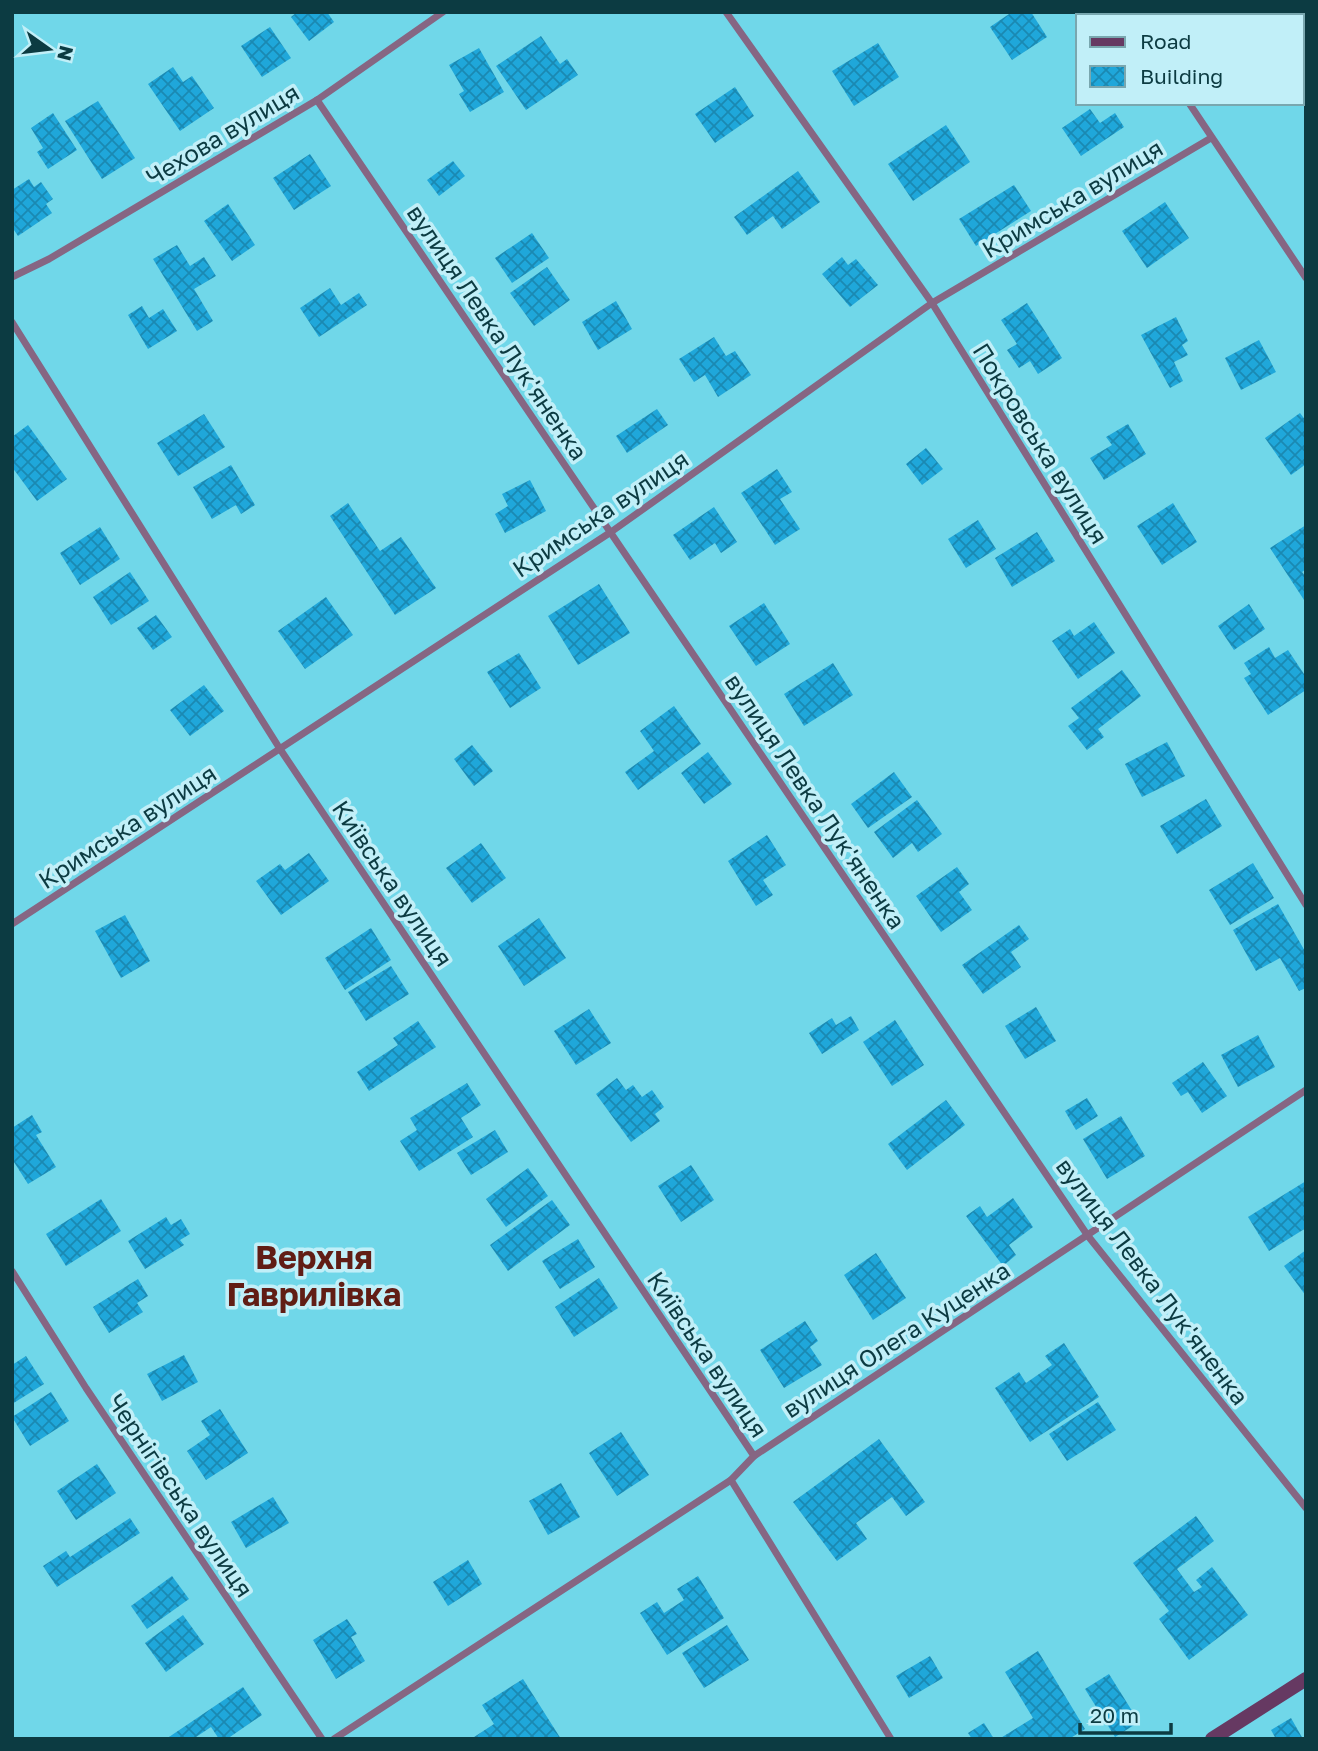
<svg xmlns="http://www.w3.org/2000/svg" width="1318" height="1751" font-family="'Golos Text',sans-serif">
<style>
.building{fill:url(#building-cross-hatch)}
.lines{fill:none;stroke-linecap:round;stroke-linejoin:round}
.street{stroke:#866683;stroke-width:7}
.secondary{stroke:#663962;stroke-width:14}
.labels{text-anchor:middle;dominant-baseline:central;stroke-width:7;stroke-linejoin:round;paint-order:stroke}
.street-label{font-size:24px;fill:#0c3b42;stroke:#c1eff8}
.district-label{font-size:32px;font-weight:bold;fill:#611d15;stroke:#c1eff8}
</style>
<defs>
<pattern id="building-cross-hatch" width="8" height="8" patternUnits="userSpaceOnUse" patternTransform="scale(1.75)"><rect width="8" height="8" fill="#1fa7da"/><path d="M0 0l8 8M0 8l8-8" fill="none" stroke="#1a89b2"/></pattern>
</defs>
<rect width="100%" height="100%" fill="#70d7e9"/>
<!-- building -->
<g class="building">
<polygon points="297,12 327,12 334,22 309,41 291,17"/>
<polygon points="1012,12 1031,12 1047,37 1012,60 990,27"/>
<polygon points="270,27 291,58 262,77 241,46"/>
<polygon points="541,36 560,64 567,59 578,75 526,110 496,66"/>
<polygon points="878,43 899,77 854,106 832,71"/>
<polygon points="479,48 504,92 470,112 459,94 464,91 449,65"/>
<polygon points="173,67 183,82 192,76 214,108 180,131 148,84"/>
<polygon points="735,87 754,116 715,143 695,114"/>
<polygon points="98,101 135,158 102,179 65,121"/>
<polygon points="1090,109 1100,123 1115,113 1124,127 1081,156 1062,128"/>
<polygon points="53,113 77,150 48,169 37,152 43,148 31,128"/>
<polygon points="946,125 970,162 913,201 888,164"/>
<polygon points="310,154 331,186 294,210 273,178"/>
<polygon points="453,161 465,176 439,196 427,180"/>
<polygon points="798,171 820,202 782,229 773,216 747,235 734,217"/>
<polygon points="29,179 34,187 41,182 53,199 46,204 52,213 18,236 12,227 12,190"/>
<polygon points="1014,185 1031,211 976,246 959,219"/>
<polygon points="1165,202 1189,238 1147,268 1122,231"/>
<polygon points="228,204 255,245 232,261 204,221"/>
<polygon points="532,233 549,258 512,283 495,258"/>
<polygon points="177,245 190,266 204,257 216,276 194,289 213,321 197,331 153,259"/>
<polygon points="842,257 848,265 856,259 878,285 850,307 822,274"/>
<polygon points="547,267 570,300 534,326 510,293"/>
<polygon points="330,288 341,305 359,293 367,305 319,337 300,308"/>
<polygon points="616,301 632,329 598,350 582,322"/>
<polygon points="1027,303 1062,358 1038,374 1030,361 1019,368 1007,350 1017,344 1001,320"/>
<polygon points="142,306 149,318 163,309 177,331 148,349 128,315"/>
<polygon points="1176,317 1188,341 1182,345 1188,355 1174,362 1183,381 1170,388 1141,335"/>
<polygon points="714,337 726,356 735,351 751,375 718,397 705,375 694,382 679,359"/>
<polygon points="1259,340 1276,372 1241,390 1225,358"/>
<polygon points="657,409 668,425 627,453 616,436"/>
<polygon points="1300,413 1306,421 1306,464 1291,475 1265,438"/>
<polygon points="204,414 225,447 178,476 157,443"/>
<polygon points="1128,424 1146,454 1104,480 1090,458 1112,445 1106,437"/>
<polygon points="28,425 67,479 37,501 12,467 12,437"/>
<polygon points="926,448 943,469 922,485 906,464"/>
<polygon points="231,465 255,505 241,514 236,505 212,519 193,487"/>
<polygon points="777,469 792,492 780,499 800,529 775,545 741,493"/>
<polygon points="530,480 546,511 505,533 495,514 508,506 502,494"/>
<polygon points="348,503 380,551 401,537 436,588 395,615 330,516"/>
<polygon points="1173,503 1197,542 1162,565 1137,526"/>
<polygon points="714,507 737,542 721,553 715,543 690,560 673,535"/>
<polygon points="978,520 996,549 966,568 948,539"/>
<polygon points="1306,525 1306,569 1302,572 1306,577 1306,603 1270,548"/>
<polygon points="100,527 120,559 80,585 60,553"/>
<polygon points="1037,532 1055,561 1012,587 995,558"/>
<polygon points="130,572 149,601 111,625 93,597"/>
<polygon points="599,584 630,633 578,665 548,616"/>
<polygon points="326,597 353,635 305,669 278,631"/>
<polygon points="764,603 790,644 756,666 729,626"/>
<polygon points="1249,604 1265,629 1234,650 1218,626"/>
<polygon points="156,615 172,637 153,650 137,628"/>
<polygon points="1094,622 1115,653 1078,679 1052,641 1070,629 1074,636"/>
<polygon points="1269,647 1275,658 1288,650 1306,677 1306,690 1268,715 1244,678 1251,674 1244,663"/>
<polygon points="519,653 541,688 510,708 487,672"/>
<polygon points="833,663 853,695 804,726 784,694"/>
<polygon points="1122,670 1141,696 1098,729 1104,737 1087,750 1068,726 1079,718 1071,708"/>
<polygon points="204,685 224,711 190,736 170,710"/>
<polygon points="674,706 701,744 638,790 625,772 654,751 640,731"/>
<polygon points="1167,742 1185,776 1142,797 1125,764"/>
<polygon points="472,745 493,771 474,786 454,759"/>
<polygon points="708,752 732,784 704,804 681,773"/>
<polygon points="894,772 912,797 868,828 851,804"/>
<polygon points="1206,799 1222,826 1177,854 1160,826"/>
<polygon points="917,800 942,834 918,852 912,843 893,858 874,832"/>
<polygon points="767,835 786,865 763,880 773,895 756,906 728,861"/>
<polygon points="481,843 506,878 472,903 446,868"/>
<polygon points="309,853 329,881 281,915 256,881 280,864 285,870"/>
<polygon points="1253,863 1274,898 1230,925 1209,890"/>
<polygon points="957,867 969,884 959,892 972,910 941,932 916,896"/>
<polygon points="1278,904 1306,953 1306,988 1299,991 1280,958 1256,971 1233,930"/>
<polygon points="125,915 150,961 121,978 95,931"/>
<polygon points="539,918 566,958 524,986 498,946"/>
<polygon points="1019,925 1029,939 1011,952 1021,967 983,994 962,965"/>
<polygon points="371,928 391,960 345,990 325,958"/>
<polygon points="391,966 409,994 366,1021 348,992"/>
<polygon points="1036,1007 1056,1041 1025,1059 1005,1026"/>
<polygon points="589,1009 611,1043 576,1065 554,1031"/>
<polygon points="851,1016 859,1030 822,1054 809,1033 832,1018 836,1025"/>
<polygon points="895,1020 924,1065 892,1086 863,1042"/>
<polygon points="418,1021 436,1047 369,1091 357,1072 398,1045 393,1038"/>
<polygon points="1258,1035 1275,1067 1238,1087 1221,1055"/>
<polygon points="1203,1062 1227,1096 1202,1113 1188,1092 1181,1096 1172,1083"/>
<polygon points="617,1078 626,1090 633,1085 642,1097 652,1090 664,1107 655,1114 660,1121 631,1142 596,1094"/>
<polygon points="467,1083 481,1105 461,1118 473,1137 419,1171 400,1141 417,1130 410,1118"/>
<polygon points="1087,1098 1098,1116 1076,1130 1065,1111"/>
<polygon points="946,1100 965,1125 907,1170 888,1144"/>
<polygon points="32,1115 42,1132 36,1135 56,1167 28,1184 12,1159 12,1128"/>
<polygon points="1121,1116 1145,1156 1107,1179 1083,1139"/>
<polygon points="495,1130 508,1152 471,1175 457,1153"/>
<polygon points="691,1165 714,1200 681,1222 658,1186"/>
<polygon points="528,1168 548,1196 506,1227 486,1199"/>
<polygon points="1306,1181 1306,1228 1269,1251 1248,1217"/>
<polygon points="1013,1198 1033,1227 1009,1245 1016,1255 1003,1266 966,1216 980,1206 987,1217"/>
<polygon points="101,1199 121,1231 66,1266 46,1234"/>
<polygon points="552,1200 570,1225 508,1271 490,1245"/>
<polygon points="166,1217 171,1225 181,1219 190,1234 180,1240 184,1245 145,1269 128,1241"/>
<polygon points="578,1239 595,1267 560,1289 542,1261"/>
<polygon points="1306,1250 1306,1296 1284,1266"/>
<polygon points="876,1253 906,1298 873,1320 844,1275"/>
<polygon points="599,1278 618,1308 574,1337 555,1307"/>
<polygon points="138,1279 148,1296 137,1303 143,1312 109,1333 93,1307"/>
<polygon points="805,1321 818,1341 810,1347 822,1365 784,1388 760,1350"/>
<polygon points="1064,1343 1099,1397 1030,1442 995,1388 1019,1372 1026,1383 1052,1365 1045,1356"/>
<polygon points="184,1355 198,1382 162,1401 147,1374"/>
<polygon points="26,1356 44,1384 12,1404 12,1365"/>
<polygon points="51,1392 69,1421 30,1446 12,1417"/>
<polygon points="1098,1402 1116,1430 1067,1461 1049,1434"/>
<polygon points="220,1409 248,1453 206,1480 187,1451 210,1435 201,1421"/>
<polygon points="621,1432 649,1475 617,1496 589,1453"/>
<polygon points="879,1439 925,1502 906,1516 892,1497 856,1523 867,1539 837,1561 793,1502"/>
<polygon points="97,1464 116,1493 76,1520 57,1491"/>
<polygon points="561,1483 580,1517 548,1535 529,1501"/>
<polygon points="273,1497 289,1523 246,1548 231,1522"/>
<polygon points="1196,1516 1214,1541 1177,1569 1194,1592 1202,1587 1196,1580 1212,1567 1248,1615 1189,1660 1159,1619 1169,1611 1133,1563"/>
<polygon points="130,1518 140,1533 57,1587 43,1566 66,1551 70,1557"/>
<polygon points="468,1560 482,1584 448,1606 433,1582"/>
<polygon points="172,1576 189,1599 147,1629 131,1606"/>
<polygon points="698,1576 724,1618 667,1655 640,1613 657,1602 664,1613 684,1600 677,1589"/>
<polygon points="183,1615 204,1644 166,1672 145,1643"/>
<polygon points="347,1619 357,1634 351,1637 365,1661 336,1679 313,1640"/>
<polygon points="727,1625 749,1660 704,1688 682,1653"/>
<polygon points="1038,1651 1085,1729 1069,1739 999,1739 1033,1718 1005,1672"/>
<polygon points="930,1656 943,1678 909,1698 896,1676"/>
<polygon points="1109,1674 1139,1722 1115,1737 1085,1689"/>
<polygon points="523,1679 561,1739 471,1739 494,1724 482,1705"/>
<polygon points="243,1687 262,1715 227,1739 219,1739 211,1727 193,1739 166,1739"/>
<polygon points="1291,1718 1303,1739 1276,1739 1271,1730"/>
<polygon points="984,1723 994,1739 972,1739 968,1733"/>
</g>
<g class="lines">
<!-- street -->
<g class="street">
<polyline points="726,12 932,303 1306,905"/>
<polyline points="1131,12 1133,16"/>
<polyline points="317,100 1088,1236 1306,1508"/>
<polyline points="1189,103 1306,278"/>
<polyline points="12,277 49,259 317,100 443,12"/>
<polyline points="12,322 280,749 754,1456"/>
<polyline points="12,924 611,532 932,303 1211,138"/>
<polyline points="12,1271 86,1388 322,1739"/>
<polyline points="731,1480 891,1739"/>
<polyline points="334,1739 731,1480 754,1456 1306,1090"/>
</g>
<!-- secondary -->
<polyline class="secondary" points="1212,1739 1306,1679"/>
</g>
<g class="labels">
<!-- street labels -->
<g class="street-label">
<text transform="translate(222 134) rotate(-31)">Чехова вулиця</text>
<text transform="translate(1072 198) rotate(-31)">Кримська вулиця</text>
<text transform="translate(498 332) rotate(56)">вулиця Левка Лук'яненка</text>
<text transform="translate(1041 443) rotate(58)">Покровська вулиця</text>
<text transform="translate(600 513) rotate(-34)">Кримська вулиця</text>
<text transform="translate(816 801) rotate(56)">вулиця Левка Лук'яненка</text>
<text transform="translate(127 826) rotate(-33)">Кримська вулиця</text>
<text transform="translate(393 883) rotate(56)">Київська вулиця</text>
<text transform="translate(1153 1281) rotate(53)">вулиця Левка Лук'яненка</text>
<text transform="translate(896 1339) rotate(-33)">вулиця Олега Куценка</text>
<text transform="translate(708 1354) rotate(56)">Київська вулиця</text>
<text transform="translate(181 1495) rotate(56)">Чернігівська вулиця</text>
</g>
<!-- district labels -->
<g class="district-label">
<text x="314" y="1257">Верхня<tspan x="314" dy="37">Гаврилівка</tspan></text>
</g>
</g>
<!-- border -->
<rect width="1318" height="1751" fill="none" stroke="#0c3b42" stroke-width="28"/>
<!-- legend -->
<rect x="1076" y="14" width="228" height="91" fill="#c1eff8" stroke="#79a7af" stroke-width="2"/>
<rect x="1090" y="37" width="35" height="10" fill="#663962" stroke="#79a7af" stroke-width="2"/>
<text x="1140" y="49" font-size="21" fill="#0c3b42">Road</text>
<rect x="1090" y="66" width="35" height="21" fill="url(#building-cross-hatch)" stroke="#79a7af" stroke-width="2"/>
<text x="1140" y="84" font-size="21" fill="#0c3b42">Building</text>
<!-- north arrow -->
<g transform="translate(49 49) rotate(104)" stroke="#c1eff8" stroke-width="5" paint-order="stroke">
<path d="M0-5L12 26L0 18L-12 26Z" fill="#0c3b42"/>
<text y="-10" font-size="19" font-weight="bold" text-anchor="middle" fill="#0c3b42">N</text>
</g>
<!-- scale -->
<path d="M1080 1723v10h91v-10" fill="none" stroke="#0c3b42" stroke-width="3.5"/>
<text x="1090" y="1723" font-size="21" fill="#0c3b42" stroke="#c1eff8" stroke-width="5" paint-order="stroke">20 m</text>
</svg>
